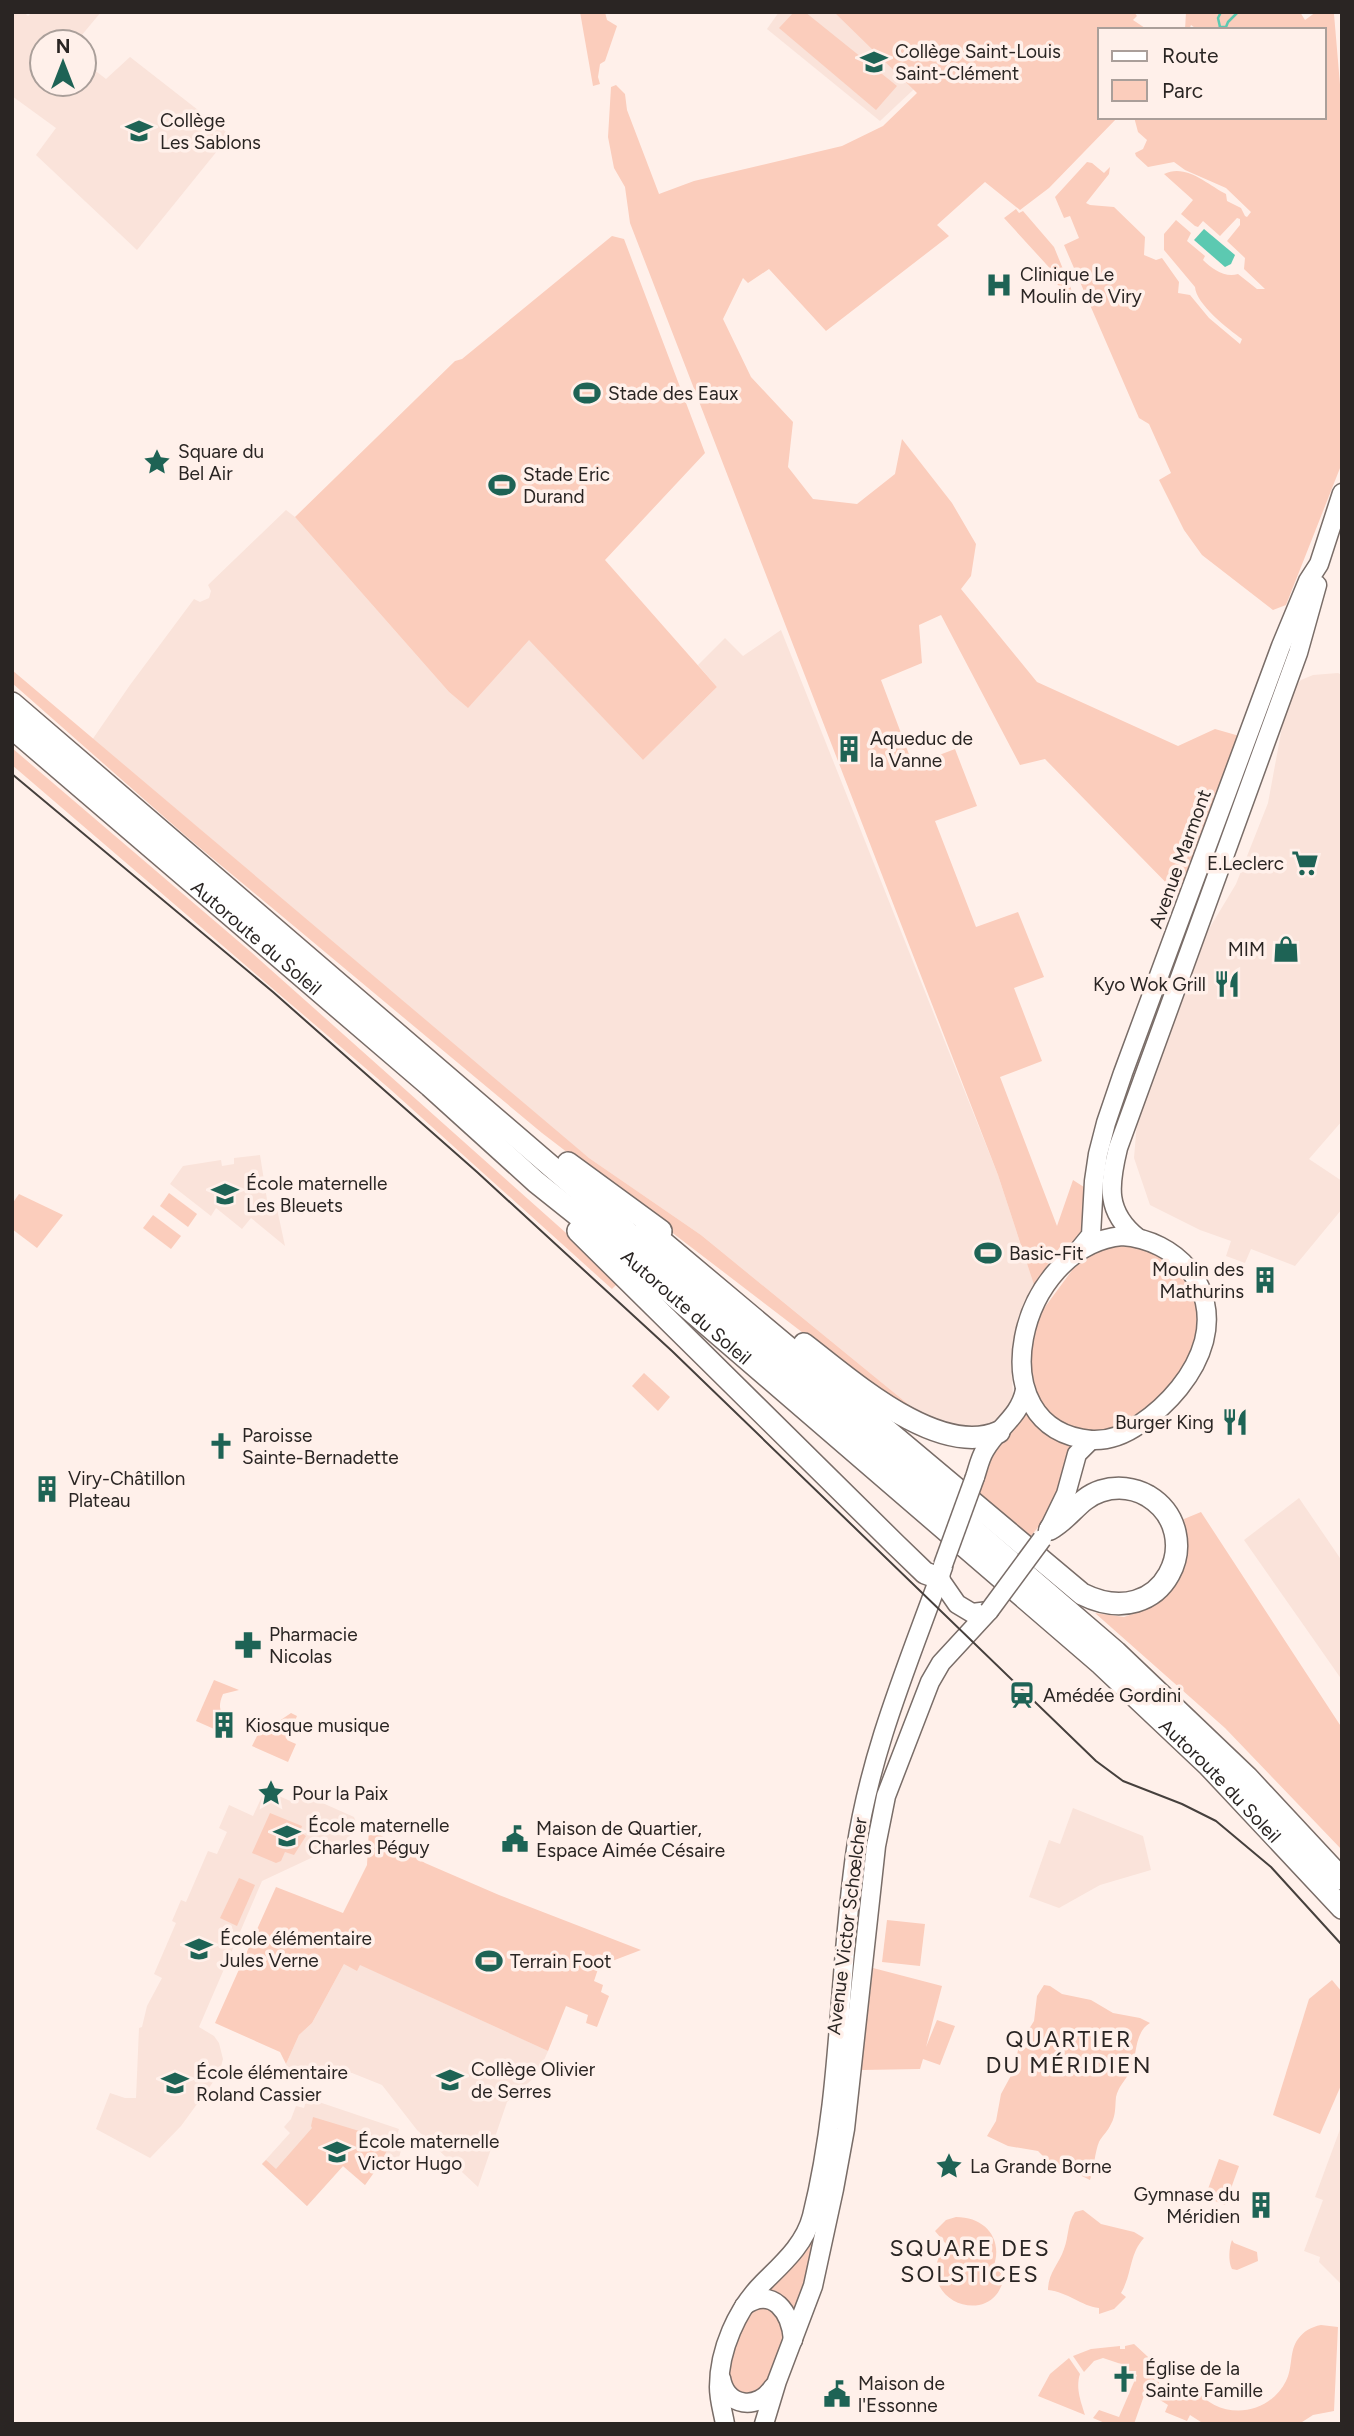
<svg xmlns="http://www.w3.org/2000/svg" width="1354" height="2436" font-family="Figtree,sans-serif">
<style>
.built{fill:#fae3da}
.green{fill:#fbcdbc}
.water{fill:#5cc9b1}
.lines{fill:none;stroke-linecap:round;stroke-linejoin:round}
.stream{stroke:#5cc9b1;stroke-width:2.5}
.primary-casing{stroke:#796d68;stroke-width:21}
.highway-casing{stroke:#796d68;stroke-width:24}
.primary{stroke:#fff;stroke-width:18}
.highway{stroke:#fff;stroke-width:21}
.tram{stroke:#46403d;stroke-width:2}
.primary-bridge-casing{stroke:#796d68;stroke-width:21;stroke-linecap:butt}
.primary-bridge{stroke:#fff;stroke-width:18}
.labels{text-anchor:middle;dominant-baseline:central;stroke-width:7;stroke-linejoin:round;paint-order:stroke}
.poi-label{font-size:19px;fill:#2a2523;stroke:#fff0ea;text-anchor:start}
.street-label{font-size:19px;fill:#2a2523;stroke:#fff0ea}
.quarter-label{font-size:23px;letter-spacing:2px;fill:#2a2523;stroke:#fff0ea}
</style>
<rect width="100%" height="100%" fill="#fff0ea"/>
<!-- built -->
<g class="built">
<polygon points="12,12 24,12 28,16 32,12 101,12 76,42 42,42 42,84 84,84 84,62 106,79 130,57 230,135 137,250 36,155 56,128 12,96"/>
<polygon points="779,12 979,12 930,74 880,121 767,29"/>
<polygon points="286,510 295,517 449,692 467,707 529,639 643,760 717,687 698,665 725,638 743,656 781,630 998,1175 1034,1285 1026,1298 1013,1341 1011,1361 1013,1399 1011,1405 996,1422 965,1431 914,1409 701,1235 589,1158 507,1092 357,967 201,830 92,740 130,685 194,599 200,602 209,598 211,591 208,585"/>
<polygon points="1338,673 1342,675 1342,1121 1309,1159 1342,1181 1342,1209 1295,1266 1251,1249 1245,1263 1226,1256 1231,1241 1200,1230 1150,1205 1134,1158 1137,1122 1197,949 1236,884 1268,803 1288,695 1301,680 1313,675"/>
<polygon points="260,1155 268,1206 276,1204 285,1246 251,1218 242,1229 216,1208 211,1216 170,1184 183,1166 221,1160 222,1166 234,1164 234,1158"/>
<polygon points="1299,1498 1342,1561 1342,1680 1244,1540"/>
<polygon points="265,1790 295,1803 300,1793 354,1817 356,1822 354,1830 347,1840 341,1844 262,1881 199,2027 214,2036 219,2043 223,2059 219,2074 181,2126 150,2158 96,2129 110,2093 125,2098 136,2098 139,2028 142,2027 147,2006 162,1978 154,1974 176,1923 172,1921 181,1900 186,1902 208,1851 217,1854 227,1832 219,1828 229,1805 253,1816"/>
<polygon points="1073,1808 1143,1836 1151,1870 1100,1885 1059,1908 1029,1897 1049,1840 1060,1844"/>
<polygon points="344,1964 359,1964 548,2051 538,2074 507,2102 478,2187 417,2130 382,2085 352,2073 330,2070 289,2072 286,2064 299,2035 312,2023"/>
<polygon points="307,2098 399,2129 394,2144 402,2147 398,2161 384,2157 365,2185 343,2166 307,2206 262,2164 290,2133 284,2127 291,2119 296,2106 304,2108"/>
<polygon points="1342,2124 1342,2285 1319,2262 1320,2257 1304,2251 1323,2200 1315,2197"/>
</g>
<!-- green -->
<g class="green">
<polygon points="580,12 605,12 607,20 617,26 605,61 600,64 598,77 600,84 593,86"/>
<polygon points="794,12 805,12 897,86 876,110 779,28"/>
<polygon points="834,12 1134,12 1137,16 1133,20 1148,30 1100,30 1100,117 1118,117 1049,188 1020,210 985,182 937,225 949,236 826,331 769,269 748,283 743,278 723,319 751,377 793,422 788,467 813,499 857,504 895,474 902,439 952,503 976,544 971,576 961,589 1037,682 1178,746 1215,729 1243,737 1183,900 1045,759 1020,765 941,615 919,625 922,663 881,680 913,765 955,749 977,806 935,821 976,927 1018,912 1044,977 1014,988 1042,1061 1000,1077 1057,1226 1073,1180 1087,1189 1087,1216 1080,1241 1066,1251 1062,1244 1034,1285 998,1175 630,223 625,187 614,168 608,137 611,87 616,85 625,94 627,110 659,194 694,181 842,146 883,126 917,93"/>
<path d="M1186 12H1300L1305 20 1316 12H1333L1334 14 1342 108V463L1286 605 1273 610 1202 555 1184 530 1159 480 1171 473 1149 424 1139 418 1064 245 1079 238 1070 216 1064 218 1055 197 1087 162 1092 163 1104 173 1110 167 1109 174 1086 203 1090 205 1114 207 1145 237 1144 255 1156 260 1162 258 1179 282 1178 293 1190 295 1209 318 1240 344 1242 339C1228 329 1196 304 1195 287L1164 250V234L1176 220 1191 233 1187 241 1205 256 1203 260C1212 269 1225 278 1238 274L1257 289H1265L1244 269 1245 258 1227 241 1240 225V219L1237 218 1220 236 1203 221 1198 227 1195 226 1181 214 1193 200 1164 174C1186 163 1208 185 1226 194L1227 201 1241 208 1245 216 1247 217 1251 212 1226 188 1185 170 1174 162 1148 167 1136 156 1135 153 1143 149 1147 140 1138 132 1134 117H1324V30H1216L1212 27 1210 30H1198L1191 25 1189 30H1185Z"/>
<polygon points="1016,209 1019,213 1023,211 1054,247 1072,291 1068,295 1052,279 1056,275 1004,218"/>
<polygon points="612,236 624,239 705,453 605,560 717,687 643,760 529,640 468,708 449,692 295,517 455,361 462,359"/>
<polygon points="12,670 589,1158 701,1235 914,1409 972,1434 896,1404 542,1133 187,837 12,683"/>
<polygon points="12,748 251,952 620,1281 612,1289 391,1090 12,765"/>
<polygon points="169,1193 197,1214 188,1227 160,1206"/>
<polygon points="19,1194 63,1215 37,1248 12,1229 12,1204"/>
<polygon points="153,1215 181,1236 171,1249 143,1228"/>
<polygon points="1122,1242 1160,1249 1190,1282 1197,1307 1196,1335 1188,1359 1171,1388 1146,1413 1121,1427 1100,1433 1071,1429 1043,1410 1027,1363 1034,1329 1042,1311 1073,1269 1073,1264 1086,1253"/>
<polygon points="644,1373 670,1397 658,1411 632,1386"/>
<path d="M1026 1408C1039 1427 1055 1439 1078 1444L1050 1513 1026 1542 975 1498 991 1454Z"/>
<polygon points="1201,1512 1342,1728 1342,1850 1225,1728 1095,1613 1124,1617 1152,1607 1179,1581 1186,1538 1184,1519"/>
<path d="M214 1680 239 1690 223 1694C219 1704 218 1710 226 1718L220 1721 218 1727 221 1730 232 1732 230 1736 196 1721Z"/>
<polygon points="291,1713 297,1716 287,1740 296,1744 288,1762 252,1746 257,1736"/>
<polygon points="270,1813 302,1826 300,1832 306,1836 294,1855 285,1852 281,1861 276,1863 252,1853"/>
<polygon points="369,1828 425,1863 499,1895 641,1950 599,1966 594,1981 603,1985 601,1992 609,1996 597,2027 586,2023 588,2015 566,2006 548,2051 360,1965 357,1971 344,1964 312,2023 299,2035 286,2064 280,2052 215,2023 276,1887 343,1913 367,1865"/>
<polygon points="239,1878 255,1885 237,1926 220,1918"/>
<polygon points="887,1920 925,1924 920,1966 882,1962"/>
<polygon points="873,1968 942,1986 926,2047 937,2020 955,2026 940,2065 923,2059 920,2069 861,2070"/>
<polygon points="1332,1980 1342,1992 1342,2083 1320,2134 1273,2115 1309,1999"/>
<path d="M1044 1985 1050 1986 1062 1994 1091 2000 1113 2013 1140 2018 1150 2023C1133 2033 1138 2058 1129 2073 1125 2081 1118 2087 1116 2097 1115 2106 1116 2115 1111 2124 1108 2131 1102 2136 1099 2142 1095 2151 1094 2169 1090 2180L1045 2158 1038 2151 1008 2146 987 2136 996 2121 1001 2094 1014 2070 1019 2045 1034 2021 1037 1996Z"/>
<path d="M313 2117 389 2140C388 2156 375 2171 365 2185L343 2166 307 2206 262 2164 266 2160 276 2169 312 2128 311 2126Z"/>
<polygon points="1219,2159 1239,2166 1225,2205 1205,2197"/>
<path d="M832 2161 805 2293 795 2316C789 2298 777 2298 760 2295L779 2275Z"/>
<path d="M1083 2210 1101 2224 1134 2232 1144 2238C1129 2254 1132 2275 1121 2293L1126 2297 1114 2309 1099 2314V2308C1081 2306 1068 2292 1048 2290 1048 2273 1059 2264 1064 2249 1069 2236 1067 2224 1075 2212Z"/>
<path d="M956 2217C986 2217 1004 2240 993 2268L1006 2275C1003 2281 1001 2289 996 2295 973 2323 912 2292 946 2244L935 2231 946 2220Z"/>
<path d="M1232 2240 1234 2243 1257 2252 1258 2261 1237 2270 1232 2269C1228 2262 1229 2247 1232 2240Z"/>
<path d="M760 2306H772L786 2333C778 2357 771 2400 738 2393L729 2381 730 2357 747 2315Z"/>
<path d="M1321 2325 1338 2327 1334 2411 1313 2415 1299 2424H1204L1190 2415 1187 2421 1165 2412 1168 2405 1160 2400 1158 2397 1160 2392 1183 2388 1189 2394 1195 2388C1218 2421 1268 2417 1286 2381 1293 2368 1289 2351 1298 2339 1304 2331 1311 2327 1321 2325Z"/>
<polygon points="1134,2344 1160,2368 1162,2376 1158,2385 1146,2390 1134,2424 1107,2424 1093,2418 1099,2410 1119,2417 1137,2375 1120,2368 1121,2364 1103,2358 1094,2361 1084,2372 1073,2356 1091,2349 1120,2346 1120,2349 1125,2349 1125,2346"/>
<path d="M1069 2358 1080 2374C1075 2389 1082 2404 1085 2415L1038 2396 1050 2374Z"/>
</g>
<!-- water -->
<polygon class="water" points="1204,229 1235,255 1231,264 1225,267 1194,240"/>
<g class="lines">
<!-- stream -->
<g class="stream">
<polyline points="1220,27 1218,18 1221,12"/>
<polyline points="1219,30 1220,27 1226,27 1228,22 1238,12"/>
</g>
<defs>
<g id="primary">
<path d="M1122 1236C1177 1240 1218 1286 1204 1341 1195 1375 1168 1405 1140 1424 1126 1434 1109 1441 1091 1440 975 1429 1018 1246 1122 1236Z"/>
<path d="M1138 1238C1105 1212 1109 1185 1118 1148L1298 653 1317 585"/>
<polyline points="1078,1251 1091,1235 1094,1181 1098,1154 1106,1123 1123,1073 1281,646 1308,581 1319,564 1342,493"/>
<path d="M975 1477C978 1468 980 1458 985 1450 997 1428 1020 1417 1025 1390"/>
<polyline points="1048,1531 1066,1494 1077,1454 1091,1440"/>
<polyline points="939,1578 957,1604 972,1613 989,1611"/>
<path d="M744 2306C773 2285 791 2313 793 2340"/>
<path d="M721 2378C726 2407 758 2411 773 2387"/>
<path d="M725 2424C723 2412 719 2400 719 2387 719 2350 737 2309 763 2283 783 2263 805 2244 812 2216 842 2096 838 1971 856 1849 871 1749 909 1662 943 1567"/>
<polyline points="764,2424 777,2381 813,2286 834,2189 845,2129 876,1846 886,1796 930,1682 941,1663 989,1611"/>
</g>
<g id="highway">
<polyline points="12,703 1116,1652 1247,1777 1342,1879"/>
<path id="s1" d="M12 728 430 1086 536 1182 610 1241 1101 1664 1208 1765 1342 1908"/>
<polyline points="568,1163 661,1231"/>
<path d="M646 1228 1082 1594C1165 1635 1209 1533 1148 1496 1134 1488 1117 1486 1101 1491 1079 1498 1070 1518 1050 1529"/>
<polyline points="578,1231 895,1544 925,1573 939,1578"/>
<path d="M804 1344C850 1379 938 1459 999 1432"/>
</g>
</defs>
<!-- primary casing -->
<use href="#primary" class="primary-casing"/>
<!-- highway casing -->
<use href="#highway" class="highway-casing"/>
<!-- primary -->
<use href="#primary" class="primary"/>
<!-- highway -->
<use href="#highway" class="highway"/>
<!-- tram -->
<polyline class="tram" points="12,774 273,992 477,1172 672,1351 1096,1761 1123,1781 1182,1804 1216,1821 1271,1867 1342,1945"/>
<defs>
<g id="primary-bridge">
<polyline points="943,1565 975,1477"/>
<polyline points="989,1611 1042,1539"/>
</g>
</defs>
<!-- primary-bridge casing -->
<use href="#primary-bridge" class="primary-bridge-casing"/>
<!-- primary-bridge -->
<use href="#primary-bridge" class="primary-bridge"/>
</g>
<!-- icons -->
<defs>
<symbol id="school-bare" viewBox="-9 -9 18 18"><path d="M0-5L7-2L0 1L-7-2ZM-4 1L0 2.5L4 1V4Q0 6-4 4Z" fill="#1e6355" stroke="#fff0ea" stroke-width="2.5" paint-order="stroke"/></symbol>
<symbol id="hospital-bare" viewBox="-9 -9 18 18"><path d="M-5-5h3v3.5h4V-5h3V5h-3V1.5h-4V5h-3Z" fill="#1e6355" stroke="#fff0ea" stroke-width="2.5" paint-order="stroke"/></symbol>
<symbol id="stadium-bare" viewBox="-9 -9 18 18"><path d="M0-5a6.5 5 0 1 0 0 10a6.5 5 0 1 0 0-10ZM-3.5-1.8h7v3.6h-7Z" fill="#1e6355" stroke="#fff0ea" stroke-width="2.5" paint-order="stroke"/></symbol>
<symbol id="sight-bare" viewBox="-9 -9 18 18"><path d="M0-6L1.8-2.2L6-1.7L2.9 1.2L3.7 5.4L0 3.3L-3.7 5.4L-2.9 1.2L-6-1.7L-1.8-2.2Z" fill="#1e6355" stroke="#fff0ea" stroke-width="2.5" paint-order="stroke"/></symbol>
<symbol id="building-bare" viewBox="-9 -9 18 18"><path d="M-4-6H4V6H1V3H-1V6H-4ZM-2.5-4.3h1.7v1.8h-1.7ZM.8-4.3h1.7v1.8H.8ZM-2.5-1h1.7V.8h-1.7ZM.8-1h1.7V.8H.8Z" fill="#1e6355" stroke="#fff0ea" stroke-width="2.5" paint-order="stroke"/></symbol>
<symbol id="supermarket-bare" viewBox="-9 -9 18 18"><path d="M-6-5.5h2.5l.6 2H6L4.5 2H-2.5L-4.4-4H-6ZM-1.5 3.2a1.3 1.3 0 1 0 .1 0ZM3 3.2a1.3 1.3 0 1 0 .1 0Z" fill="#1e6355" stroke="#fff0ea" stroke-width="2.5" paint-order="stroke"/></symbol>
<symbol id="shop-bare" viewBox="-9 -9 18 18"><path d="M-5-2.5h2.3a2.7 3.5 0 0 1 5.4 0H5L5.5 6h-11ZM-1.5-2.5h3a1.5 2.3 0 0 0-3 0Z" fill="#1e6355" stroke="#fff0ea" stroke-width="2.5" paint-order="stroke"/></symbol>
<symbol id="restaurant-bare" viewBox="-9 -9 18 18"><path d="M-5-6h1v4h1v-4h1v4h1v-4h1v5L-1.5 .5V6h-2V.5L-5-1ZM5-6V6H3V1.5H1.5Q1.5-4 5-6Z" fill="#1e6355" stroke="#fff0ea" stroke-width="2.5" paint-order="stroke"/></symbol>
<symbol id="church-bare" viewBox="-9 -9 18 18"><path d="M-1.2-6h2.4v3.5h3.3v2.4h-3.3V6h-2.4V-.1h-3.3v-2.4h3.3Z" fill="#1e6355" stroke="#fff0ea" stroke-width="2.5" paint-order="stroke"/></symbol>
<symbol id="pharmacy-bare" viewBox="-9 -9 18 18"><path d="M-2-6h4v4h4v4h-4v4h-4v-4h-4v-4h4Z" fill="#1e6355" stroke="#fff0ea" stroke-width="2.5" paint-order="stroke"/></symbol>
<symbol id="station-bare" viewBox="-9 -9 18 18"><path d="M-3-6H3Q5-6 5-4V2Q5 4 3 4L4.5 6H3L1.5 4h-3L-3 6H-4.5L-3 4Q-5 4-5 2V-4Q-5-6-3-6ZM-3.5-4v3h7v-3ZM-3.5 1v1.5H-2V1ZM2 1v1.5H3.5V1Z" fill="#1e6355" stroke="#fff0ea" stroke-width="2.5" paint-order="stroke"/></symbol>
<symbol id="civic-bare" viewBox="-9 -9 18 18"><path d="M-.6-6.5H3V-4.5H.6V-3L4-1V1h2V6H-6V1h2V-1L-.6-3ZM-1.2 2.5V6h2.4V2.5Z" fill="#1e6355" stroke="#fff0ea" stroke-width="2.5" paint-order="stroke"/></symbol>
</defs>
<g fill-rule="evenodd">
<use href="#school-bare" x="855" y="43" width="38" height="38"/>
<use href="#school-bare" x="120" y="112" width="38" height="38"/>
<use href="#hospital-bare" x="980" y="266" width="38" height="38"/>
<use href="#stadium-bare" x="568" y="374" width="38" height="38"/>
<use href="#sight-bare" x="138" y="443" width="38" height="38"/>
<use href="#stadium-bare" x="483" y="466" width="38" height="38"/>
<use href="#building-bare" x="830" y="730" width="38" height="38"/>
<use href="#supermarket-bare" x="1286" y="844" width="38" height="38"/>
<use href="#shop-bare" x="1267" y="930" width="38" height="38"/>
<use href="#restaurant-bare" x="1208" y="965" width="38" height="38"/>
<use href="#school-bare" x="206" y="1175" width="38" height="38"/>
<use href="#stadium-bare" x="969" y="1234" width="38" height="38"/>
<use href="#building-bare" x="1246" y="1261" width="38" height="38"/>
<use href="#restaurant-bare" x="1216" y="1403" width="38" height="38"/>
<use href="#church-bare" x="202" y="1427" width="38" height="38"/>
<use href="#building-bare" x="28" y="1470" width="38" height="38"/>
<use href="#pharmacy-bare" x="229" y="1626" width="38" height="38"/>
<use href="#station-bare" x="1003" y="1676" width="38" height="38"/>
<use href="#building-bare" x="205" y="1706" width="38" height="38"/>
<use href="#sight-bare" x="252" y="1774" width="38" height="38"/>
<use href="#school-bare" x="268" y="1817" width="38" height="38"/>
<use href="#civic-bare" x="496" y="1820" width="38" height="38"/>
<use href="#school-bare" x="180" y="1930" width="38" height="38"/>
<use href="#stadium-bare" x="470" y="1942" width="38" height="38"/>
<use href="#school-bare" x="431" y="2061" width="38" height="38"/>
<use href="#school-bare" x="156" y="2064" width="38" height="38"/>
<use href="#school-bare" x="318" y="2133" width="38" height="38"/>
<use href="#sight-bare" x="930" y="2147" width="38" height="38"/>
<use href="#building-bare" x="1242" y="2186" width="38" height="38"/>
<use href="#church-bare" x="1105" y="2360" width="38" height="38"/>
<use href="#civic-bare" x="818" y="2375" width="38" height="38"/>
</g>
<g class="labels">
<!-- poi labels -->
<g class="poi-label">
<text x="895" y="51">Collège Saint-Louis<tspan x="895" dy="22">Saint-Clément</tspan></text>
<text x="160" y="120">Collège<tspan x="160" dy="22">Les Sablons</tspan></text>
<text x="1020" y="274">Clinique Le<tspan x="1020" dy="22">Moulin de Viry</tspan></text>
<text x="608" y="393">Stade des Eaux</text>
<text x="178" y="451">Square du<tspan x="178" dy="22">Bel Air</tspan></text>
<text x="523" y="474">Stade Eric<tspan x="523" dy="22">Durand</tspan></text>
<text x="870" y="738">Aqueduc de<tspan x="870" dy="22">la Vanne</tspan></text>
<text x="1284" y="863" text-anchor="end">E.Leclerc</text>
<text x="1265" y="949" text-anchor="end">MIM</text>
<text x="1206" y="984" text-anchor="end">Kyo Wok Grill</text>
<text x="246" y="1183">École maternelle<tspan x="246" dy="22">Les Bleuets</tspan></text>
<text x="1009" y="1253">Basic-Fit</text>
<text x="1244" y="1269" text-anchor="end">Moulin des<tspan x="1244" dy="22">Mathurins</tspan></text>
<text x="1214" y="1422" text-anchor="end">Burger King</text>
<text x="242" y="1435">Paroisse<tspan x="242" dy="22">Sainte-Bernadette</tspan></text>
<text x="68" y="1478">Viry-Châtillon<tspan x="68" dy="22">Plateau</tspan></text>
<text x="269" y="1634">Pharmacie<tspan x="269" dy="22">Nicolas</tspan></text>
<text x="1043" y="1695">Amédée Gordini</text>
<text x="245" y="1725">Kiosque musique</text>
<text x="292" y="1793">Pour la Paix</text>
<text x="308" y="1825">École maternelle<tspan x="308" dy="22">Charles Péguy</tspan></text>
<text x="536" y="1828">Maison de Quartier,<tspan x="536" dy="22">Espace Aimée Césaire</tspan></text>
<text x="220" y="1938">École élémentaire<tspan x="220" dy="22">Jules Verne</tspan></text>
<text x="510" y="1961">Terrain Foot</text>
<text x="471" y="2069">Collège Olivier<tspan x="471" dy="22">de Serres</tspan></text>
<text x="196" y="2072">École élémentaire<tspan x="196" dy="22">Roland Cassier</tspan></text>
<text x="358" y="2141">École maternelle<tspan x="358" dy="22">Victor Hugo</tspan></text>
<text x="970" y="2166">La Grande Borne</text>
<text x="1240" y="2194" text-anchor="end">Gymnase du<tspan x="1240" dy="22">Méridien</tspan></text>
<text x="1145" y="2368">Église de la<tspan x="1145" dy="22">Sainte Famille</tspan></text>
<text x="858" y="2383">Maison de<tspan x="858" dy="22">l'Essonne</tspan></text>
</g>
<!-- street labels -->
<g class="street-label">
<text transform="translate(1180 859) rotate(-70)">Avenue Marmont</text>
<text stroke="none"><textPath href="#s1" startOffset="322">Autoroute du Soleil</textPath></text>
<text stroke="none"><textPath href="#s1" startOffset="889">Autoroute du Soleil</textPath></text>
<text stroke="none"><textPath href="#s1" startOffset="1603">Autoroute du Soleil</textPath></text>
<text transform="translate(847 1926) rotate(-83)">Avenue Victor Schœlcher</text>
</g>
<!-- quarter labels -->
<g class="quarter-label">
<text x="1069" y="2039">QUARTIER<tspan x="1069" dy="26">DU MÉRIDIEN</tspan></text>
<text x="970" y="2248">SQUARE DES<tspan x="970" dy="26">SOLSTICES</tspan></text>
</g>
</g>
<!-- border -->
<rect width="1354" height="2436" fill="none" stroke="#2a2523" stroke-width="28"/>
<!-- legend -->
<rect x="1098" y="28" width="228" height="91" fill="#fff0ea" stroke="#aa9f9a" stroke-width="2"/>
<rect x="1112" y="51" width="35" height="10" fill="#ffffff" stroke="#aa9f9a" stroke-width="2"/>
<text x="1162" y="63" font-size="21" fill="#2a2523">Route</text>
<rect x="1112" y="80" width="35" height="21" fill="#fbcdbc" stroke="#aa9f9a" stroke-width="2"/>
<text x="1162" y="98" font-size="21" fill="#2a2523">Parc</text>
<!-- north arrow -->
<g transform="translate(63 63)"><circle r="33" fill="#fff0ea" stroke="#aa9f9a" stroke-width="2"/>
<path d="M0-5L12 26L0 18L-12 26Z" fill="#1e6355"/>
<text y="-10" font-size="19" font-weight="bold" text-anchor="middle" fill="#2a2523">N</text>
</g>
</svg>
